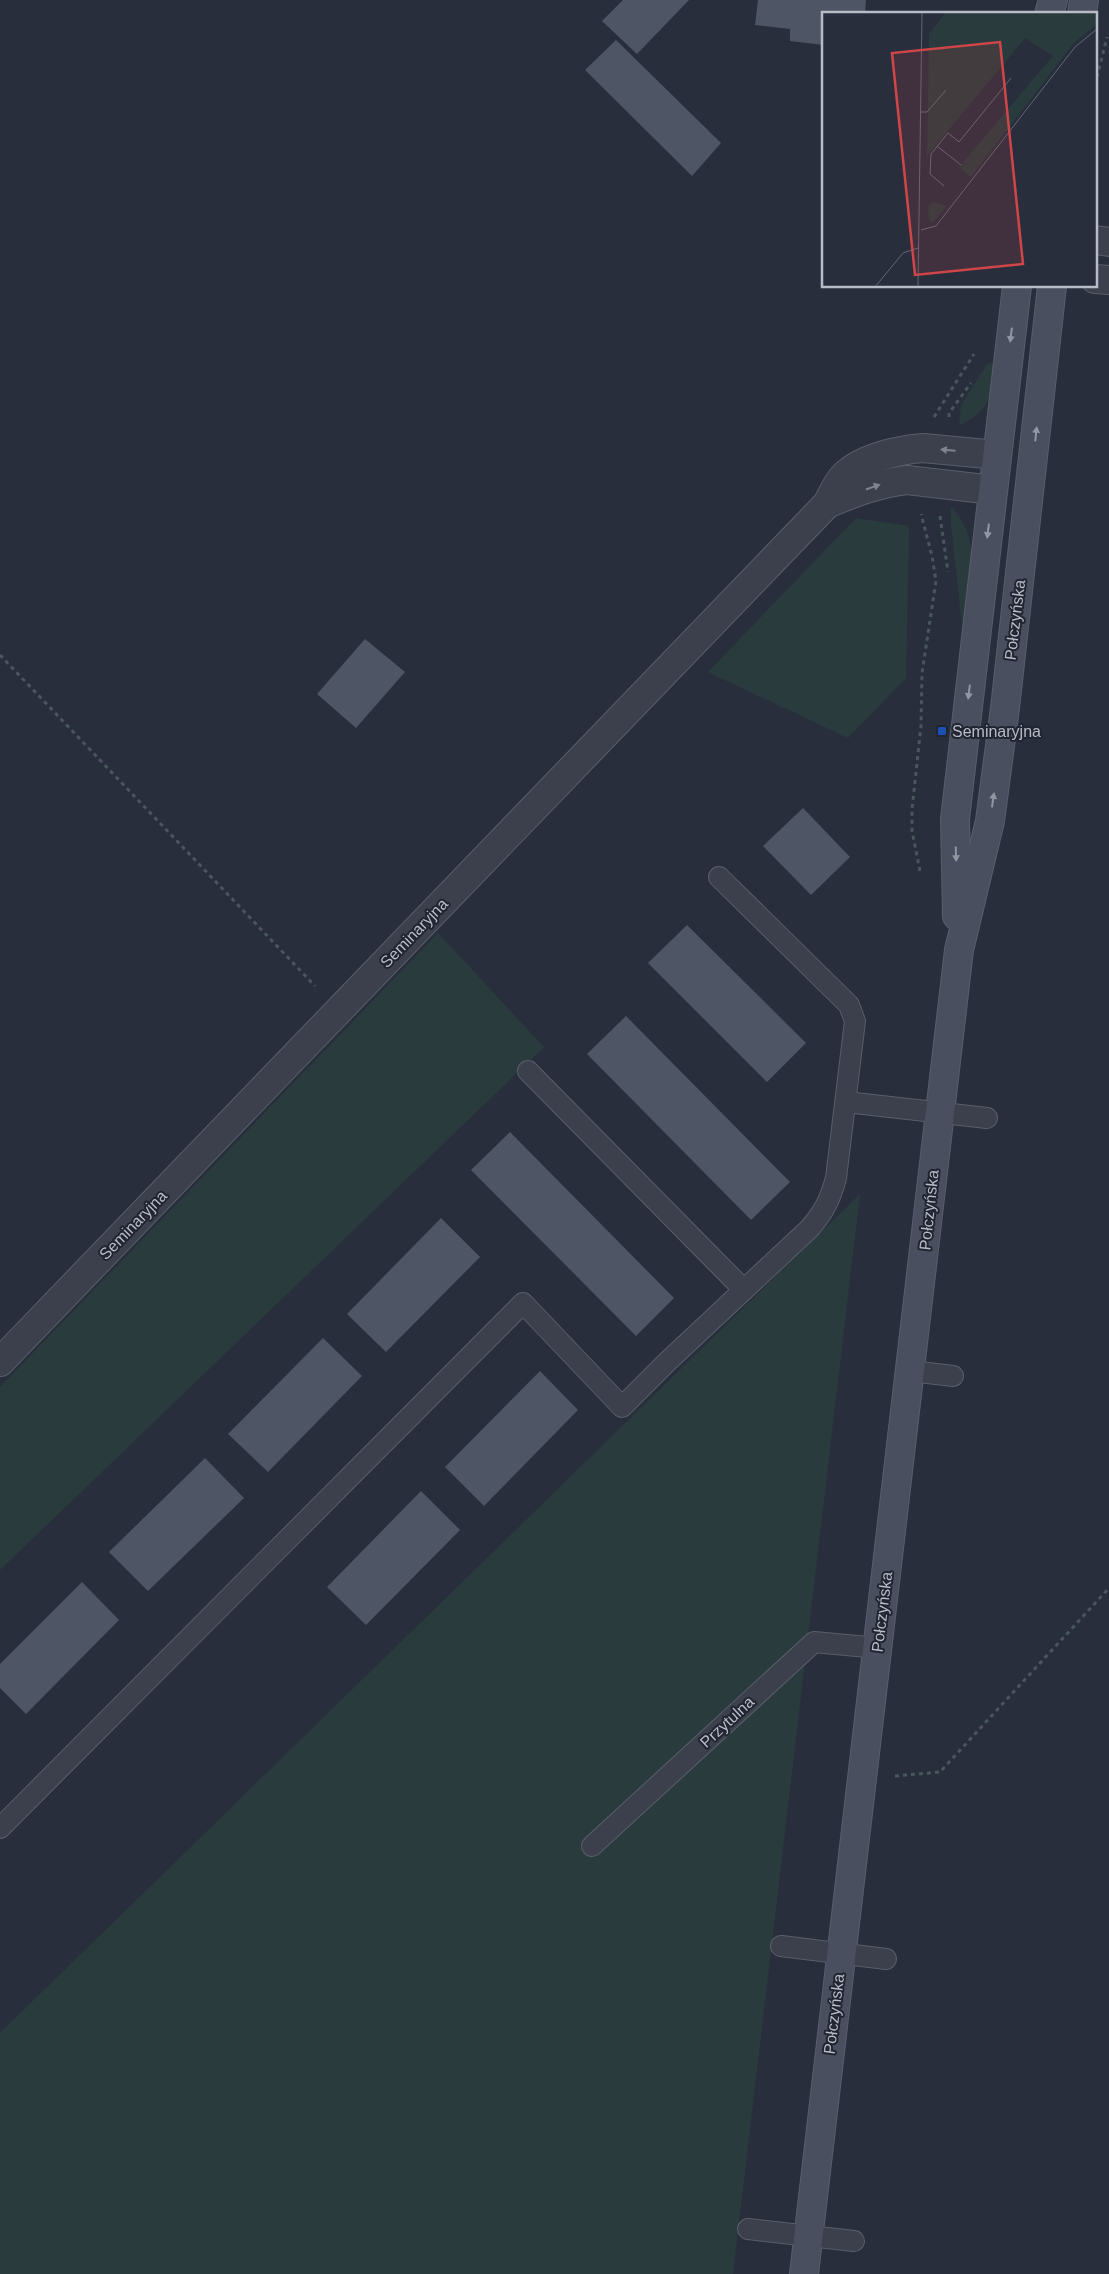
<svg xmlns="http://www.w3.org/2000/svg" width="1109" height="2274" font-family="Helvetica,sans-serif">
<style>
.green{fill:#2a3b3e}
.building{fill:#4e5564}
.lines{fill:none;stroke-linecap:round;stroke-linejoin:round}
.service-casing{stroke:#595e6a;stroke-width:22}
.minor-casing{stroke:#595e6a;stroke-width:30}
.secondary-casing{stroke:#595e6a;stroke-width:30}
.path{stroke:#49575c;stroke-width:3;stroke-dasharray:4 4;stroke-linecap:butt}
.service{stroke:#3b404c;stroke-width:20}
.minor{stroke:#3b404c;stroke-width:28}
.secondary{stroke:#4a4f5f;stroke-width:28}
.oneway{fill:#9196a3}
.oneway2{fill:#7f8490}
.transit-dot{fill:#1a4fb4;stroke:#202531;stroke-width:2}
.labels{text-anchor:middle;dominant-baseline:central;stroke-width:4;stroke-linejoin:round;paint-order:stroke}
.street-label{font-size:16px;fill:#b7bcc7;stroke:#202531}
.poi-label{font-size:16px;fill:#b7bcc7;stroke:#202531;text-anchor:start}
.inset-road{fill:none;stroke:#616774;stroke-width:1}
.view{fill:#d04648;fill-opacity:0.15;stroke:#d04648;stroke-width:2.5}
.inset-edge{fill:none;stroke:#b7bcc7;stroke-width:2.5}
</style>
<rect width="100%" height="100%" fill="#282e3c"/>
<!-- green -->
<g class="green">
<path d="M988 363 997 364C994 394 988 412 959 426L961 405Z"/>
<path d="M951 506C983 540 971 585 962 625L951 525Z"/>
<polygon points="856,518 909,526 906,678 848,738 708,672"/>
<polygon points="438,933 544,1047 0,1570 0,1387"/>
<polygon points="860,1194 733,2274 0,2274 0,2033"/>
</g>
<!-- building -->
<g class="building">
<polygon points="623,0 689,0 637,54 602,21"/>
<polygon points="758,0 866,0 865,14 823,14 823,45 790,41 790,29 755,25"/>
<polygon points="616,40 721,143 692,176 585,70"/>
<polygon points="365,639 405,672 356,728 317,694"/>
<polygon points="803,808 850,857 811,895 763,846"/>
<polygon points="687,925 806,1043 767,1082 648,963"/>
<polygon points="626,1016 790,1182 751,1220 587,1054"/>
<polygon points="510,1132 674,1298 636,1336 471,1170"/>
<polygon points="441,1218 480,1257 386,1352 347,1314"/>
<polygon points="323,1338 362,1376 268,1472 228,1434"/>
<polygon points="540,1371 578,1410 484,1506 445,1467"/>
<polygon points="205,1458 244,1498 148,1591 109,1552"/>
<polygon points="421,1491 460,1530 366,1625 327,1587"/>
<polygon points="82,1582 119,1620 26,1714 0,1688 0,1664"/>
</g>
<g class="lines">
<defs>
<g id="service">
<polyline points="528,1071 744,1290"/>
<polyline points="846,1102 987,1118"/>
<polyline points="911,1371 953,1376"/>
<path d="M0 1828 523 1303 622 1407 667 1362 809 1229C824 1212 830 1200 836 1178L855 1021 849 1005 719 877"/>
<polyline points="592,1846 814,1642 878,1648"/>
<polyline points="781,1946 886,1959"/>
<polyline points="748,2229 854,2241"/>
</g>
<g id="minor">
<polyline points="1095,240 1109,242"/>
<polyline points="1095,279 1109,280"/>
<path d="M827 504C853 493 879 483 907 480L993 490"/>
<path d="M0 1362 827 504C832 496 836 484 843 477 861 458 898 450 923 448L997 455"/>
</g>
<g id="secondary">
<polyline points="1049,14 1053,0"/>
<polyline points="1082,14 1084,0"/>
<polyline points="957,916 955,819 1017,286"/>
<polyline points="804,2274 959,950 990,821 1005,708 1052,286"/>
</g>
</defs>
<!-- service casing -->
<use href="#service" class="service-casing"/>
<!-- minor casing -->
<use href="#minor" class="minor-casing"/>
<!-- secondary casing -->
<use href="#secondary" class="secondary-casing"/>
<!-- path -->
<g class="path">
<polyline points="1095,85 1107,37"/>
<polyline points="934,417 974,354"/>
<polyline points="949,417 949,413 971,383"/>
<polyline points="940,516 948,572"/>
<polyline points="0,655 315,986"/>
<polyline points="920,871 912,831 912,809 921,726 922,673 936,581 932,556 921,514"/>
<polyline points="895,1776 940,1772 1109,1588"/>
</g>
<!-- service -->
<use href="#service" class="service"/>
<!-- minor -->
<use href="#minor" class="minor"/>
<!-- secondary -->
<use href="#secondary" class="secondary"/>
</g>
<!-- one-way arrows -->
<defs><path id="oneway-solid" d="M-6-.8H1V-3.2L6.5 0L1 3.2V.8H-6Z" transform="scale(1.25)"/></defs>
<g class="oneway">
<use href="#oneway-solid" transform="translate(1011 335) rotate(97)"/>
<use href="#oneway-solid" transform="translate(1036 434) rotate(-84)"/>
<use href="#oneway-solid" transform="translate(988 531) rotate(97)"/>
<use href="#oneway-solid" transform="translate(969 692) rotate(97)"/>
<use href="#oneway-solid" transform="translate(993 800) rotate(-82)"/>
<use href="#oneway-solid" transform="translate(956 854) rotate(88)"/>
</g>
<g class="oneway2">
<use href="#oneway-solid" transform="translate(948 450) rotate(-175)"/>
<use href="#oneway-solid" transform="translate(873 487) rotate(-19)"/>
</g>
<!-- markers -->
<rect class="transit-dot" x="937" y="726" width="10" height="10" rx="2.5"/>
<g class="labels">
<!-- street labels -->
<g class="street-label">
<text transform="translate(1015 620) rotate(-83)">Połczyńska</text>
<text transform="translate(414 933) rotate(-46)">Seminaryjna</text>
<text transform="translate(929 1210) rotate(-84)">Połczyńska</text>
<text transform="translate(133 1225) rotate(-46)">Seminaryjna</text>
<text transform="translate(882 1612) rotate(-83)">Połczyńska</text>
<text transform="translate(727 1722) rotate(-43)">Przytulna</text>
<text transform="translate(834 2014) rotate(-83)">Połczyńska</text>
</g>
<!-- poi labels -->
<g class="poi-label">
<text x="952" y="731">Seminaryjna</text>
</g>
</g>
<!-- overview -->
<g transform="translate(822 12)">
<rect width="275" height="275" fill="#282e3c"/>
<path d="M124 0H275V12L252 31 149 165 137 155 231 44 203 26 105 144 107 22ZM111 189 125 194 112 210H107L106 195Z" fill="#2a3b3e"/>
<path class="inset-road" d="M99 100H105L124 78M115 134 139 153M122 174 108 162 109 142 126 121 137 130 189 66M99 218 114 214 253 35 275 17M53 275 81 241 96 236M96 275 100 0"/>
<path class="view" d="M178 30 201 252 93 263 70 41Z"/>
<rect width="275" height="275" class="inset-edge"/>
</g>
</svg>
